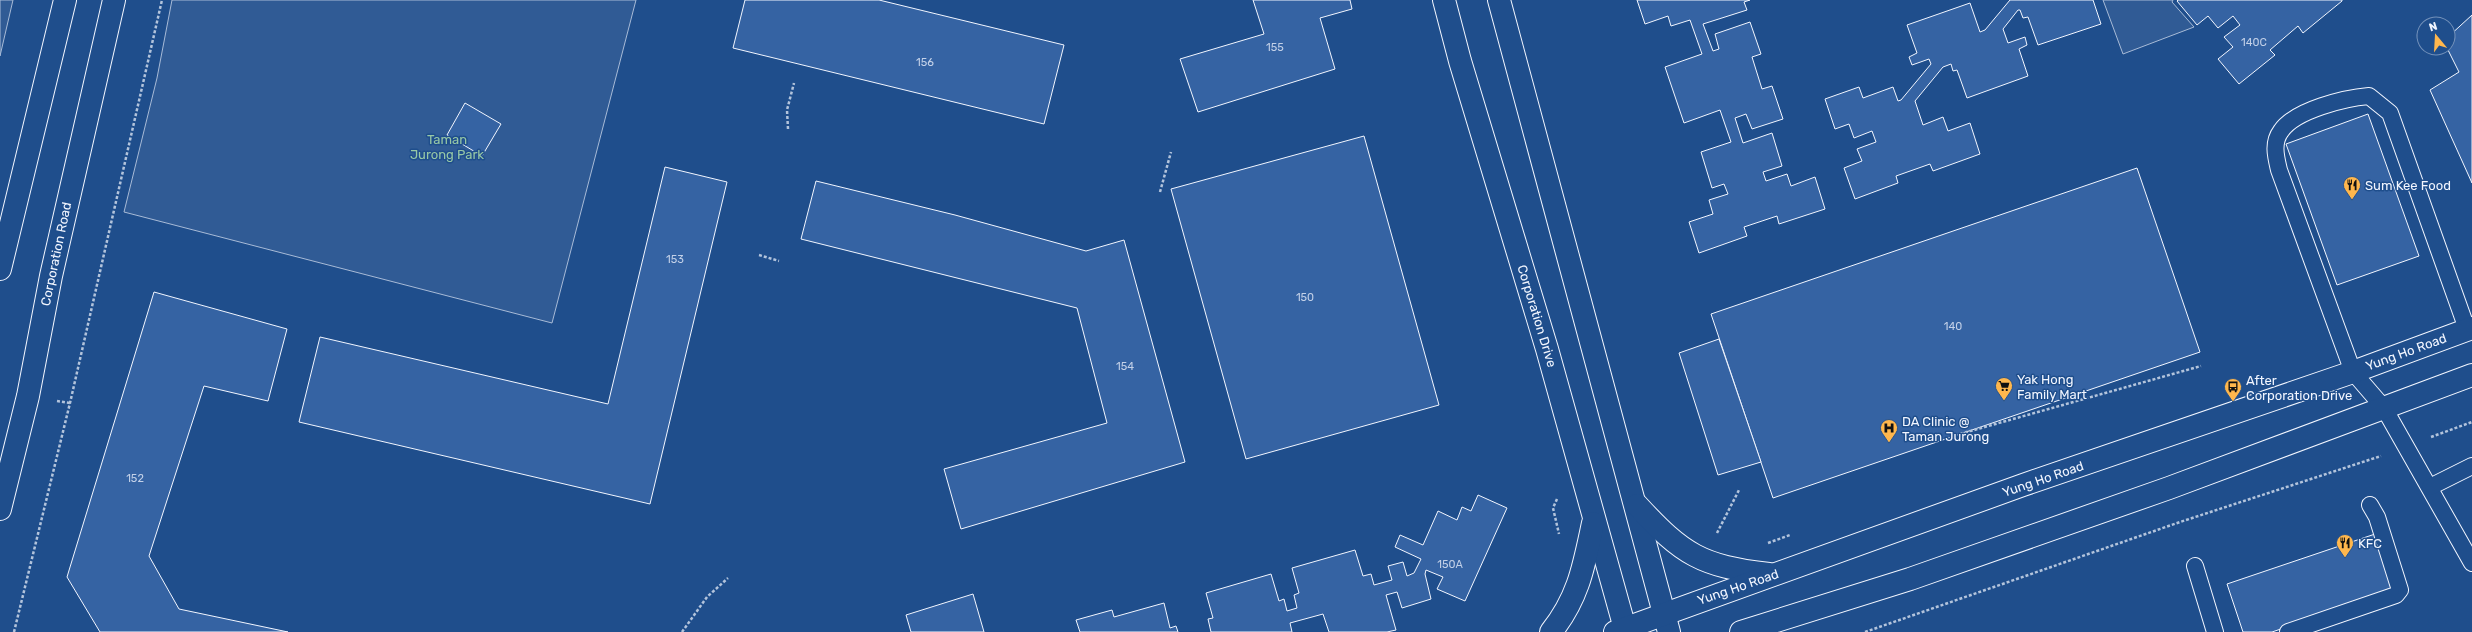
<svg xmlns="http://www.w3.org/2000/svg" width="2472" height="632" font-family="Rubik,sans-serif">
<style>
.built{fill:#305b95;stroke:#a8bbd7}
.building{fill:#3563a3;stroke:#f2f6ff}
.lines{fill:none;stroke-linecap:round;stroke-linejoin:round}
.service-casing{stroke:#f2f6ff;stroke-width:18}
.minor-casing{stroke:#f2f6ff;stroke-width:24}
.secondary-casing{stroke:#f2f6ff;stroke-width:24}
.path{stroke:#b3c4dc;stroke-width:2.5;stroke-dasharray:3 2;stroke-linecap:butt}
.service{stroke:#1f4e8c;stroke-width:16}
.minor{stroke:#1f4e8c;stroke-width:22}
.secondary{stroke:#1f4e8c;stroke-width:22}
.labels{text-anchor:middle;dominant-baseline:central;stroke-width:3;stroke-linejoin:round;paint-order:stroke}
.number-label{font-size:11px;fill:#c3d1e8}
.park-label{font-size:13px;fill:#97c8a6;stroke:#1f4e8c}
.poi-label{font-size:13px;fill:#f2f6ff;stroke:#1f4e8c;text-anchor:start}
.street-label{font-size:13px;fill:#f2f6ff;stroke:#1f4e8c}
</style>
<rect width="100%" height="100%" fill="#1f4e8c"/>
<!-- built -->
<g class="built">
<polygon points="0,0 13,0 0,56"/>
<polygon points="172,0 636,0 552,323 124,212 157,78"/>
<polygon points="2103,0 2173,0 2172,2 2194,27 2123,54"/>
</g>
<!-- building -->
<g class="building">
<polygon points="745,0 879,0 1064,45 1044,124 733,48"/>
<polygon points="1253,0 1350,0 1352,9 1320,18 1335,69 1198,112 1180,59 1264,34"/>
<polygon points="1637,0 1750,0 1744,2 1747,10 1703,24 1713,51 1719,49 1715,34 1750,22 1761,54 1752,57 1762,89 1772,86 1783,119 1752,129 1746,114 1735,118 1743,143 1772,133 1782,166 1763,172 1766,181 1787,174 1791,186 1815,177 1825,209 1779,224 1777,216 1744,227 1747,236 1699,253 1689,222 1713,214 1709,200 1728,194 1724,184 1712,188 1701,152 1731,142 1720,110 1684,123 1665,67 1702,54 1690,20 1671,26 1668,16 1645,24"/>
<polygon points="2010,0 2093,0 2101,24 2038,45 2028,17 2023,18 2020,10 2018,10 2003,29 2008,43 2025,37 2027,45 2019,49 2028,76 1967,98 1957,70 1953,71 1951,64 1943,67 1915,101 1923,125 1943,117 1948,131 1970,123 1980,154 1933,171 1930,164 1896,176 1898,183 1855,199 1844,168 1862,161 1857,149 1876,142 1872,131 1854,138 1849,124 1835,129 1825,99 1859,87 1863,98 1893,87 1898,101 1901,100 1931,64 1929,59 1912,65 1909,57 1917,53 1907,25 1970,3 1980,32 1985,30"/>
<polygon points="2178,0 2342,0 2342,1 2303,33 2298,26 2270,50 2275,55 2239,84 2218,59 2233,47 2224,37 2240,25 2233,16 2218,28 2208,16 2197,25 2177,1"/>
<polygon points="2472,15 2472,183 2430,90 2459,72 2447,48 2448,37"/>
<polygon points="465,103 501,124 482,156 447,135"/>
<polygon points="2368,114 2419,256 2337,285 2286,144"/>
<polygon points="1364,136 1439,405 1246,459 1171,189"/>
<polygon points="665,167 727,182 650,504 299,422 320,337 608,404"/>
<polygon points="2137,168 2200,352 1773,498 1711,314"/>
<polygon points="816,181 955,215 1086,251 1124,240 1185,462 961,529 944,469 1107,423 1077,308 801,239"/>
<polygon points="154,292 287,329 268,401 204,386 149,556 179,609 288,632 100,632 67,577"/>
<polygon points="1719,339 1761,462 1718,475 1679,353"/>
<polygon points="1478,495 1507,508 1465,601 1437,589 1443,577 1426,570 1425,574 1431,599 1402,608 1397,592 1386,595 1396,630 1387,632 1329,632 1323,614 1290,623 1292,632 1211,632 1208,619 1213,618 1206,593 1271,574 1279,601 1284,599 1287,611 1297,608 1294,595 1299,593 1292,568 1355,550 1363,576 1371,574 1374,585 1392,580 1388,566 1403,562 1407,576 1414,573 1421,559 1395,547 1400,535 1423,545 1438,511 1457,520 1462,507 1471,511"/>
<polygon points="2378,533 2398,589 2272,632 2243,632 2227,584"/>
<polygon points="973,594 984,632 911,632 906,615"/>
<polygon points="1164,603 1170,628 1176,626 1178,632 1080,632 1076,620 1112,610 1114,617"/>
</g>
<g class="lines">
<defs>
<g id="service">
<path d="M2467 329 2390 113 2369 96C2345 98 2295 110 2281 131 2272 143 2276 157 2279 170L2353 372 2384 408 2472 563"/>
<polyline points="2430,487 2472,466"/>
<polyline points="2195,566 2215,632"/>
<polyline points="2288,632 2396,595 2400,590 2377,517 2370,505"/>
</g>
<g id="minor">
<polyline points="1444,0 1460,61 1547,349 1626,632"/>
<polyline points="1499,0 1669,632"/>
<path d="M1637 505C1683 555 1701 566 1769 574"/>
<path d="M1551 632C1579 597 1584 565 1593 523"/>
<polyline points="1615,632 2023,485 2353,372 2472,328"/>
<polyline points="1741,632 1910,579 2169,488 2472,375"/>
</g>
<g id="secondary">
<polyline points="0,269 65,0"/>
<polyline points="0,509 28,396 51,276 114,0"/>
</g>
</defs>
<!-- service casing -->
<use href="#service" class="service-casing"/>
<!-- minor casing -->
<use href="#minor" class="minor-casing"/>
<!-- secondary casing -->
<use href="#secondary" class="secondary-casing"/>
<!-- path -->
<g class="path">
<polyline points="788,129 787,110 794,83"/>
<polyline points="1160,192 1171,152"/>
<polyline points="759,255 779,261"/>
<polyline points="57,401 70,403"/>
<polyline points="1960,434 2201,366"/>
<polyline points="2431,437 2472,422"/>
<polyline points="1557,499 1553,508 1559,534"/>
<polyline points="1717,533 1739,490"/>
<polyline points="1768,543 1790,535"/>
<polyline points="14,632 70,403 162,0"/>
<polyline points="682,632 707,597 728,578"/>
<polyline points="1865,632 2180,522 2381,456"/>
</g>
<!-- service -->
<use href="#service" class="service"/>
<!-- minor -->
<use href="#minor" class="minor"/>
<!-- secondary -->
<use href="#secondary" class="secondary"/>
</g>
<!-- icons -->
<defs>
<symbol id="restaurant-pin" viewBox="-11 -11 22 30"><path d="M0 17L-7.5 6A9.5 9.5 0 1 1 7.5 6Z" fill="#ffb74d" stroke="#1f4e8c"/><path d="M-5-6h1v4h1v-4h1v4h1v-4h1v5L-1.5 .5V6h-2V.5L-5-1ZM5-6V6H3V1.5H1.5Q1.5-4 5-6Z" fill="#111"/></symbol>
<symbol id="supermarket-pin" viewBox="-11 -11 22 30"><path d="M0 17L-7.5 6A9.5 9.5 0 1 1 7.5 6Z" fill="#ffb74d" stroke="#1f4e8c"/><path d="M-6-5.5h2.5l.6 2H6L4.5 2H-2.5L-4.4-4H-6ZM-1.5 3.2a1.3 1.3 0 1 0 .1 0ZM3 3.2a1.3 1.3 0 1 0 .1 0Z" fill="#111"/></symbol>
<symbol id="bus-pin" viewBox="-11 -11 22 30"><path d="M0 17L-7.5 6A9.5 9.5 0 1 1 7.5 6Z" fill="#ffb74d" stroke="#1f4e8c"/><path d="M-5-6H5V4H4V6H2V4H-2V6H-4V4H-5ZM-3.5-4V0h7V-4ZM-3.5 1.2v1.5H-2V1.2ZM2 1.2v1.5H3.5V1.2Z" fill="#111"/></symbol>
<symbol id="hospital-pin" viewBox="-11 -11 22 30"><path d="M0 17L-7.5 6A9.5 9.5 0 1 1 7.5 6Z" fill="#ffb74d" stroke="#1f4e8c"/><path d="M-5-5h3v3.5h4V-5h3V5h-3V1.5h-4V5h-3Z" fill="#111"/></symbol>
</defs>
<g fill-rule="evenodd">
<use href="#restaurant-pin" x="2342" y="175" width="20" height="27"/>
<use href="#supermarket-pin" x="1994" y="376" width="20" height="27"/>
<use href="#bus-pin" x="2223" y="377" width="20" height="27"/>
<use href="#hospital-pin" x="1879" y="418" width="20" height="27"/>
<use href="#restaurant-pin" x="2335" y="533" width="20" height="27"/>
</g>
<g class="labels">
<!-- number labels -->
<g class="number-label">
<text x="2254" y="42">140C</text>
<text x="1275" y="47">155</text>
<text x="925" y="62">156</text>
<text x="675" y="259">153</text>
<text x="1305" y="297">150</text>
<text x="1953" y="326">140</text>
<text x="1125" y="366">154</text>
<text x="135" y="478">152</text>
<text x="1450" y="564">150A</text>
</g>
<!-- park labels -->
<g class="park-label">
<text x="447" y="139">Taman<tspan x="447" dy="15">Jurong Park</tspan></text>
</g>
<!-- poi labels -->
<g class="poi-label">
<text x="2365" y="185">Sum Kee Food</text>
<text x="2017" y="379">Yak Hong<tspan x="2017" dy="15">Family Mart</tspan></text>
<text x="2246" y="380">After<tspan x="2246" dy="15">Corporation Drive</tspan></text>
<text x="1902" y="421">DA Clinic @<tspan x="1902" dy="15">Taman Jurong</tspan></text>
<text x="2358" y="543">KFC</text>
</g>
<!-- street labels -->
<g class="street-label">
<text transform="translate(56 254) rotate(-78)">Corporation Road</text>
<text transform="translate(1537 316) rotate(73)">Corporation Drive</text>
<text transform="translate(2406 352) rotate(-20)">Yung Ho Road</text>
<text transform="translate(2043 479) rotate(-19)">Yung Ho Road</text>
<text transform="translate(1738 587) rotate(-19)">Yung Ho Road</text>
</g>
</g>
<!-- north arrow -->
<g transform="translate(2436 36) rotate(342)"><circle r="19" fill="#1f4e8c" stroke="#7391ba"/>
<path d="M0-3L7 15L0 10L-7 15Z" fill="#ffb74d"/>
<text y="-6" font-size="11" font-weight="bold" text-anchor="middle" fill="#f2f6ff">N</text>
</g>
</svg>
